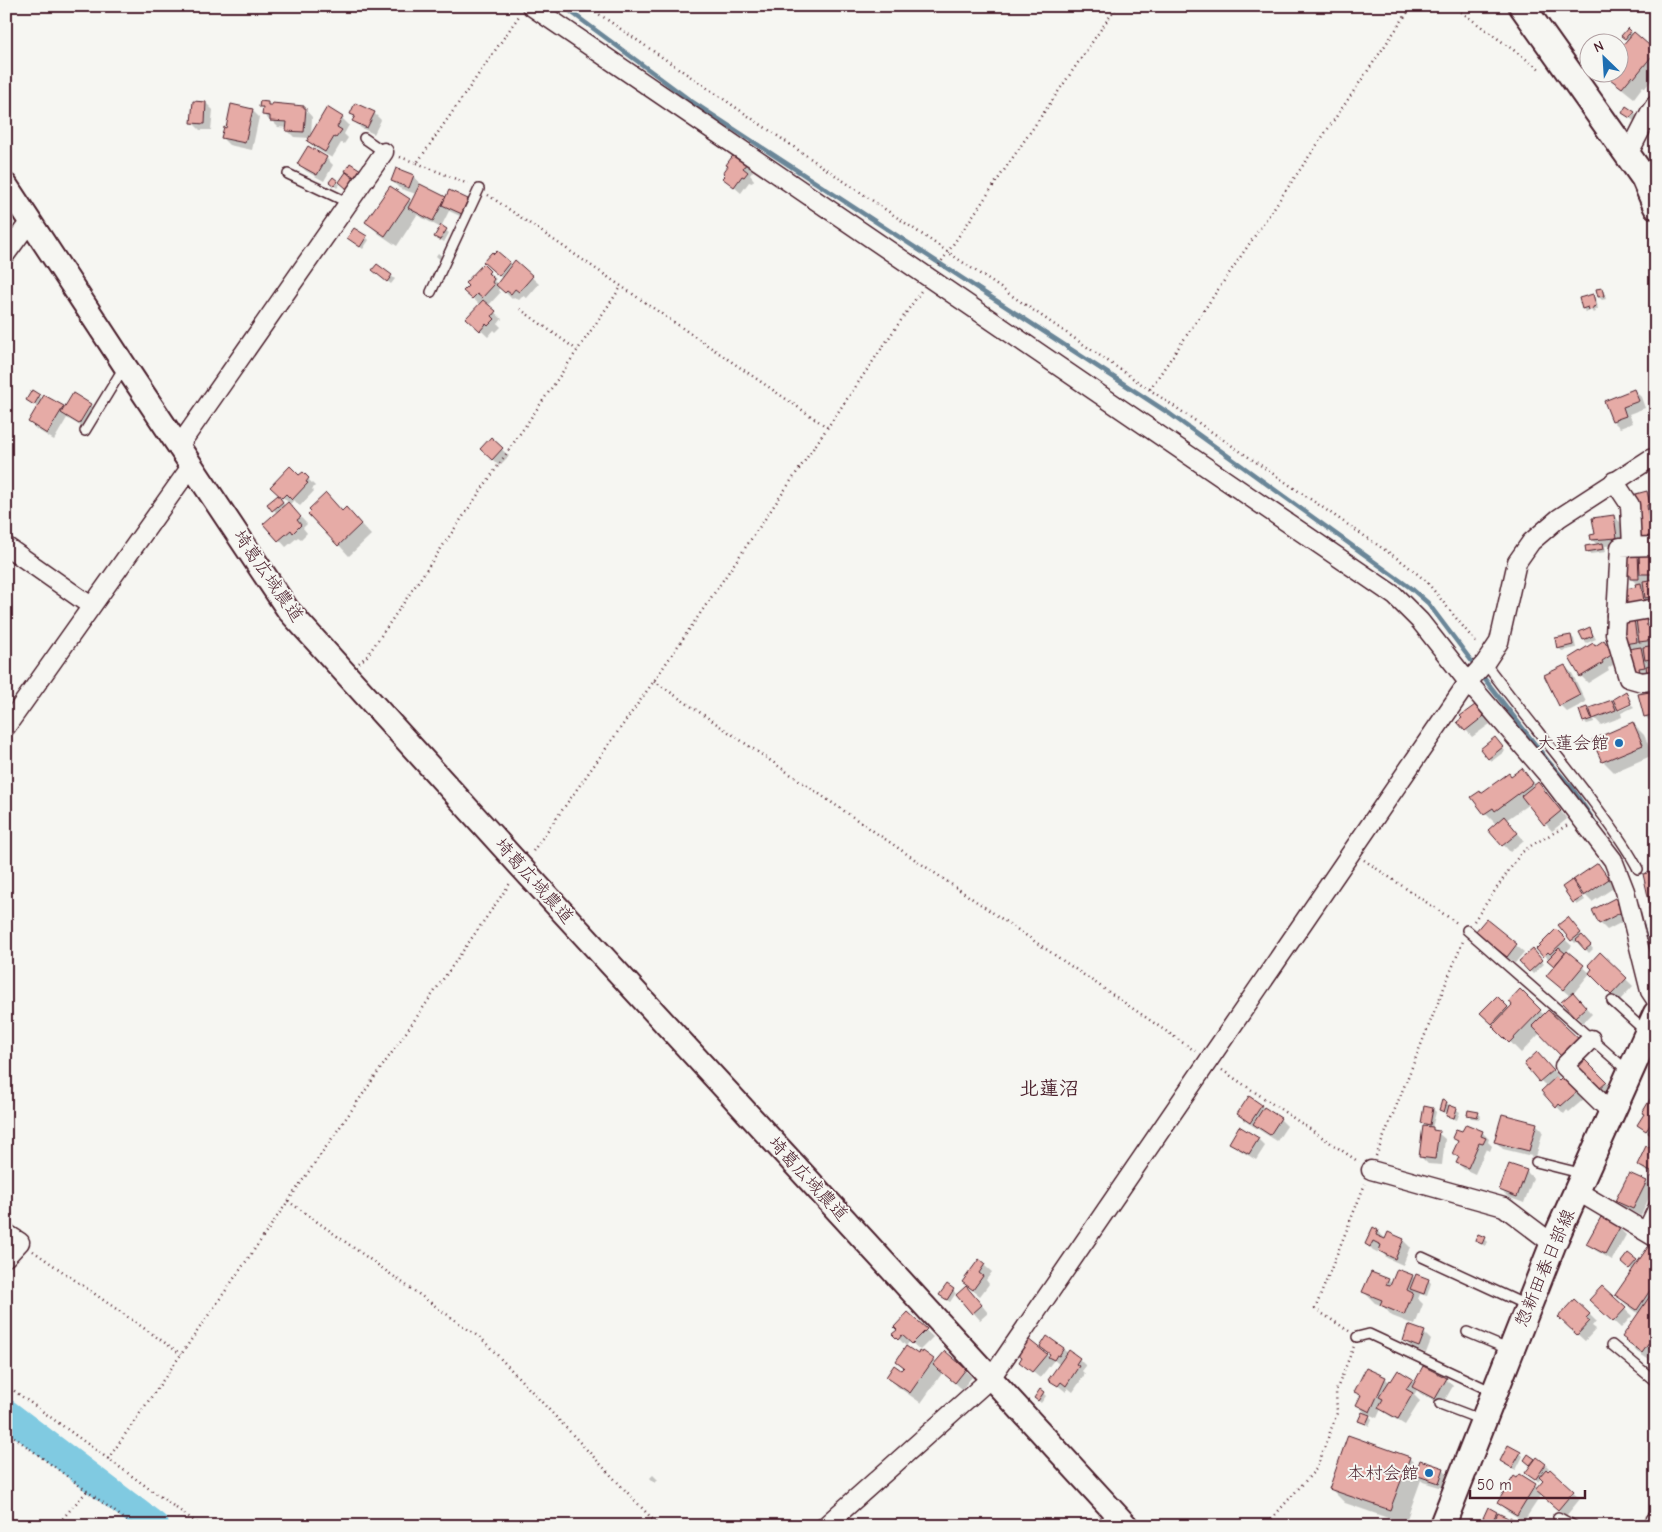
<svg xmlns="http://www.w3.org/2000/svg" width="1662" height="1532" font-family="'Comic Neue','Klee One',sans-serif">
<style>
.shadow{fill:#0003}
.lines{fill:none;stroke-linecap:round;stroke-linejoin:round}
.stream{stroke:#6a8698;stroke-width:4.5}
.river{stroke:#80cae1;stroke-width:28}
.building{fill:#e6aba6;stroke:#4a1f2b}
.service-casing{stroke:#4a1f2b;stroke-width:12}
.minor-casing{stroke:#4a1f2b;stroke-width:21}
.tertiary-casing{stroke:#4a1f2b;stroke-width:26}
.secondary-casing{stroke:#4a1f2b;stroke-width:29}
.path{stroke:#4a1f2b;stroke-width:2.5;stroke-dasharray:1 4;stroke-linecap:butt}
.service{stroke:#f6f6f2;stroke-width:9}
.minor{stroke:#f6f6f2;stroke-width:18}
.tertiary{stroke:#f6f6f2;stroke-width:22}
.secondary{stroke:#f6f6f2;stroke-width:25}
.poi-dot{fill:#1f6fb2;stroke:#f6f6f2;stroke-width:2}
.labels{text-anchor:middle;dominant-baseline:central;stroke-width:4;stroke-linejoin:round;paint-order:stroke}
.street-label{font-size:18px;fill:#4a1f2b;stroke:#f6f6f2}
.poi-label{font-size:18px;fill:#4a1f2b;stroke:#f6f6f2;text-anchor:end}
.quarter-label{font-size:20px;font-weight:bold;fill:#4a1f2b;stroke:#f6f6f2}
</style>
<rect width="100%" height="100%" fill="#f6f6f2"/>
<filter id="ink" filterUnits="userSpaceOnUse"><feTurbulence type="fractalNoise" baseFrequency=".02" numOctaves="2"/><feDisplacementMap in="SourceGraphic" scale="10" xChannelSelector="R" yChannelSelector="G"/><feConvolveMatrix kernelMatrix="1 2 1 2 8 2 1 2 1" color-interpolation-filters="sRGB"/></filter>
<g filter="url(#ink)">
<!-- shadow -->
<g class="shadow">
<polygon points="1628,30 1656,51 1656,75 1645,88 1643,86 1634,98 1619,86 1606,72 1620,72 1621,64 1620,50 1628,41 1623,36"/>
<polygon points="206,103 213,110 211,130 200,130 193,123"/>
<polygon points="267,103 270,106 303,107 312,117 311,136 328,109 342,118 349,125 344,134 348,138 344,144 341,143 332,158 315,148 308,141 310,138 294,137 287,130 288,128 278,127 273,122 271,122 264,115 264,110 261,107"/>
<polygon points="252,110 259,117 252,150 229,145 222,138 227,129"/>
<polygon points="374,113 381,120 374,134 361,128 354,121 356,117 352,114"/>
<polygon points="1634,113 1637,116 1634,121 1627,116"/>
<polygon points="735,156 753,171 750,175 754,180 752,183 749,182 741,193 724,178"/>
<polygon points="326,158 333,165 324,181 306,171 299,164"/>
<polygon points="350,165 359,180 351,177 357,183 351,191 341,183 337,188 330,182 333,179 339,184 348,172"/>
<polygon points="413,176 420,183 420,185 446,199 450,192 468,200 475,207 469,220 449,211 441,227 449,233 444,242 436,237 441,228 417,215 397,246 378,233 367,222 391,188 412,203 416,194 399,188 392,181"/>
<polygon points="366,237 369,240 363,249 348,238"/>
<polygon points="438,253 445,259 443,262 436,256"/>
<polygon points="515,262 539,284 527,298 523,296 519,300 514,297 512,299 500,287 498,290 500,293 488,306 502,319 498,324 501,327 496,332 494,330 488,337 468,318 480,305 465,291 483,266 496,279 494,281 498,284 502,278 491,269 509,263 512,266"/>
<polygon points="377,265 395,279 391,284 377,273"/>
<polygon points="1602,289 1605,292 1606,299 1602,300 1599,297"/>
<polygon points="1593,295 1596,298 1598,309 1595,310 1596,312 1593,313 1591,310 1586,312 1583,309 1580,299"/>
<polygon points="1634,390 1641,397 1645,408 1629,414 1633,423 1620,428 1613,421 1606,401"/>
<polygon points="73,395 90,405 97,412 87,430 67,418 54,440 36,429 29,422 38,407 27,400 39,396 43,399 65,409"/>
<polygon points="491,439 509,456 499,466 482,449"/>
<polygon points="303,474 315,486 312,489 314,491 300,506 294,500 289,505 307,524 303,528 307,533 301,539 298,537 286,547 265,524 277,513 269,504 281,500 285,506 289,503 272,487 300,477"/>
<polygon points="1646,492 1653,499 1656,509 1656,511 1653,512 1655,522 1647,545"/>
<polygon points="343,512 357,520 371,535 349,556 339,545"/>
<polygon points="1614,516 1621,523 1624,544 1605,546 1606,552 1590,554 1587,551 1598,545 1592,540"/>
<polygon points="1638,555 1641,558 1651,555 1656,559 1656,604 1654,605 1649,600 1651,608 1632,612 1638,585 1627,575"/>
<polygon points="1645,619 1656,632 1656,685 1641,680 1630,649 1624,643 1634,621 1638,625"/>
<polygon points="1590,629 1596,639 1587,643 1584,640"/>
<polygon points="1571,636 1574,639 1576,648 1562,651 1559,648"/>
<polygon points="1604,641 1611,648 1619,661 1608,668 1609,670 1588,683 1581,676 1570,658"/>
<polygon points="1565,667 1572,673 1586,702 1567,712 1560,705"/>
<polygon points="1626,693 1632,703 1619,708 1619,711 1632,705 1634,707 1621,713 1622,717 1601,725 1592,715 1594,722 1587,724 1584,721 1587,708 1593,714 1612,701 1617,706"/>
<polygon points="1650,693 1656,699 1656,722 1652,723 1645,716"/>
<polygon points="1482,713 1490,724 1472,737 1466,730"/>
<polygon points="1633,724 1644,735 1653,755 1614,772 1603,761"/>
<polygon points="1498,742 1505,751 1492,761 1489,758"/>
<polygon points="1522,770 1536,785 1545,791 1567,819 1552,831 1529,804 1506,820 1524,840 1510,852 1490,830 1496,824 1485,813 1481,794"/>
<polygon points="1598,865 1605,872 1615,887 1592,902 1585,895 1575,880"/>
<polygon points="1656,873 1656,913 1650,909 1652,903 1650,900"/>
<polygon points="1575,885 1585,900 1577,905 1574,902"/>
<polygon points="1615,900 1622,907 1628,919 1607,930 1600,923"/>
<polygon points="1486,921 1524,952 1515,963 1484,939"/>
<polygon points="1571,922 1593,949 1589,953 1578,941 1575,943 1560,926"/>
<polygon points="1556,931 1572,946 1566,952 1590,973 1600,954 1633,986 1619,1001 1590,973 1573,994 1592,1014 1583,1023 1576,1016 1570,996 1555,983 1556,966 1538,949"/>
<polygon points="1533,951 1544,964 1533,974 1521,961"/>
<polygon points="1520,991 1545,1016 1541,1032 1521,1053 1482,1013 1497,998 1510,1010"/>
<polygon points="1544,1061 1559,1077 1557,1079 1559,1082 1563,1078 1584,1099 1569,1112 1567,1110 1564,1114 1542,1091 1547,1087 1525,1065"/>
<polygon points="1585,1062 1613,1089 1606,1096 1579,1069"/>
<polygon points="1656,1093 1656,1139 1639,1125 1646,1115 1643,1113"/>
<polygon points="1446,1103 1460,1112 1457,1120 1451,1118 1448,1114 1441,1110"/>
<polygon points="1261,1106 1280,1119 1287,1126 1277,1141 1245,1121 1238,1114"/>
<polygon points="1433,1109 1436,1112 1432,1128 1445,1139 1442,1165 1428,1164 1421,1157 1427,1128 1422,1123"/>
<polygon points="1478,1113 1481,1116 1480,1119 1471,1118 1468,1114"/>
<polygon points="1536,1124 1543,1131 1536,1157 1503,1149 1496,1142"/>
<polygon points="1482,1132 1489,1139 1488,1142 1492,1146 1490,1151 1486,1149 1475,1174 1464,1169 1457,1162 1459,1159 1454,1154 1459,1143 1454,1138 1463,1133"/>
<polygon points="1258,1139 1265,1146 1256,1160 1238,1149 1231,1142"/>
<polygon points="1656,1151 1656,1180 1652,1174 1645,1171 1638,1164"/>
<polygon points="1526,1171 1533,1178 1524,1203 1508,1197 1501,1190"/>
<polygon points="1646,1182 1653,1189 1641,1216 1624,1207 1617,1201"/>
<polygon points="1619,1228 1626,1235 1612,1260 1595,1250 1588,1243"/>
<polygon points="1377,1231 1386,1239 1388,1233 1403,1240 1410,1247 1403,1265 1387,1258 1379,1249 1377,1253 1373,1251 1366,1244"/>
<polygon points="1484,1239 1487,1242 1485,1246 1476,1241"/>
<polygon points="1656,1247 1656,1360 1654,1363 1637,1352 1627,1341 1639,1314 1627,1305 1616,1294 1633,1271 1622,1261 1628,1255 1638,1263"/>
<polygon points="979,1261 992,1272 986,1280 989,1284 980,1296 967,1286"/>
<polygon points="1412,1276 1415,1279 1428,1280 1431,1283 1427,1296 1420,1294 1418,1299 1423,1304 1415,1325 1392,1316 1383,1306 1375,1303 1364,1292 1388,1280 1392,1284"/>
<polygon points="947,1286 953,1290 957,1295 973,1294 988,1313 980,1320 956,1293 950,1302 944,1298"/>
<polygon points="1602,1288 1632,1316 1621,1328 1598,1307"/>
<polygon points="908,1313 933,1337 920,1350 910,1341 906,1346 894,1334"/>
<polygon points="1589,1314 1596,1321 1592,1326 1596,1329 1585,1341 1566,1324"/>
<polygon points="1424,1333 1431,1340 1426,1353 1411,1347 1404,1340"/>
<polygon points="1048,1338 1068,1353 1079,1359 1086,1366 1082,1371 1085,1374 1073,1392 1068,1388 1066,1392 1050,1379 1060,1365 1054,1360 1040,1378 1028,1368 1046,1354 1049,1358 1051,1355 1041,1347"/>
<polygon points="945,1353 972,1377 962,1389 943,1372 921,1403 898,1387 888,1376 901,1372 904,1368 897,1361 933,1360 937,1363"/>
<polygon points="1385,1378 1389,1382 1412,1380 1416,1383 1446,1379 1453,1386 1442,1405 1421,1394 1417,1390 1414,1395 1420,1401 1405,1425 1387,1414 1381,1409 1377,1418 1366,1413 1372,1419 1369,1426 1359,1420 1368,1416 1358,1405 1361,1397 1356,1392"/>
<polygon points="1043,1393 1046,1396 1041,1403 1035,1398"/>
<polygon points="1520,1453 1523,1456 1516,1470 1504,1464"/>
<polygon points="1528,1456 1535,1461 1537,1459 1546,1465 1549,1468 1546,1471 1550,1471 1580,1499 1566,1516 1542,1494 1524,1521 1506,1510 1499,1503 1520,1475 1538,1488 1544,1481 1541,1478 1538,1482 1530,1475 1532,1465 1528,1463"/>
<polygon points="1409,1458 1419,1468 1443,1469 1450,1476 1446,1489 1423,1482 1421,1480 1405,1524 1345,1503 1331,1489"/>
<polygon points="653,1475 658,1480 655,1483 650,1478"/>
<polygon points="1496,1513 1509,1521 1521,1526 1501,1526 1497,1522 1496,1524 1488,1521 1485,1517"/>
</g>
<g class="lines">
<!-- stream -->
<g class="stream">
<polyline points="563,6 691,101 1170,414 1412,589 1428,603 1476,667"/>
<polyline points="1480,673 1548,761 1572,788 1600,830"/>
<polyline points="1642,925 1653,968"/>
</g>
<!-- river -->
<polyline class="river" points="6,1413 155,1526"/>
</g>
<!-- building -->
<g class="building">
<polygon points="1628,28 1631,31 1625,39 1621,36"/>
<polygon points="1634,32 1656,51 1634,78 1632,76 1622,88 1606,76 1609,72 1620,72 1620,48"/>
<polygon points="193,101 206,102 205,124 191,123"/>
<polygon points="260,101 268,102 268,105 272,105 272,103 304,106 304,108 306,108 304,132 286,131 287,122 270,121 270,116 262,115 263,107 259,107"/>
<polygon points="355,103 375,112 367,128 352,121 355,116 350,114"/>
<polygon points="231,104 253,109 245,143 221,138 224,127 226,128"/>
<polygon points="1626,106 1635,112 1630,118 1622,113"/>
<polygon points="327,107 343,117 337,127 342,130 336,138 334,137 325,152 307,141"/>
<polygon points="308,146 327,157 317,175 297,164"/>
<polygon points="734,154 747,163 743,168 748,172 744,177 742,176 734,187 722,178 725,175 723,173 728,166 726,165"/>
<polygon points="350,163 361,170 356,178 345,171"/>
<polygon points="396,168 414,175 409,188 391,181"/>
<polygon points="346,172 354,179 347,189 339,182"/>
<polygon points="333,177 338,181 334,186 329,182"/>
<polygon points="420,184 446,197 433,221 408,208"/>
<polygon points="390,186 410,199 385,236 365,222"/>
<polygon points="449,190 468,199 462,214 442,205"/>
<polygon points="441,225 447,229 440,240 434,237"/>
<polygon points="354,228 367,236 360,247 347,238"/>
<polygon points="497,251 510,262 499,276 483,262 492,252 494,254"/>
<polygon points="515,260 533,276 519,292 515,289 511,294 507,291 505,293 496,285"/>
<polygon points="377,264 392,275 387,282 372,270"/>
<polygon points="483,264 490,271 488,273 494,279 492,282 494,285 482,298 477,294 472,299 463,291 468,286 465,283"/>
<polygon points="1602,288 1604,296 1598,297 1596,289"/>
<polygon points="1593,294 1596,306 1593,307 1593,309 1589,310 1588,307 1582,309 1579,298"/>
<polygon points="483,300 496,311 492,316 495,319 488,326 486,324 480,331 466,318"/>
<polygon points="1634,389 1639,401 1623,407 1626,416 1612,421 1604,401"/>
<polygon points="32,390 40,395 34,405 26,400"/>
<polygon points="73,393 91,404 79,424 61,413"/>
<polygon points="44,395 64,406 47,434 28,422"/>
<polygon points="491,437 503,448 492,460 480,449"/>
<polygon points="290,466 299,475 303,472 309,478 306,482 308,483 292,500 286,494 282,498 270,487"/>
<polygon points="1647,491 1650,504 1647,505 1649,521 1656,521 1656,538 1639,539 1632,495"/>
<polygon points="326,493 342,511 346,507 361,524 338,546 308,514 311,511 309,509"/>
<polygon points="278,495 283,502 272,511 267,504"/>
<polygon points="288,502 301,517 297,520 301,525 293,533 291,530 278,541 263,524"/>
<polygon points="1614,515 1617,538 1591,540 1590,535 1595,534 1592,518"/>
<polygon points="1603,543 1604,549 1586,552 1585,546"/>
<polygon points="1638,553 1639,579 1630,579 1630,575 1625,576 1625,556 1629,556 1629,554"/>
<polygon points="1652,553 1652,564 1656,564 1656,574 1640,574 1639,554"/>
<polygon points="1656,579 1656,596 1645,598 1643,581"/>
<polygon points="1641,583 1644,601 1624,606 1625,589 1636,587 1635,584"/>
<polygon points="1646,618 1647,626 1652,626 1654,640 1639,642 1636,619"/>
<polygon points="1634,619 1637,642 1623,644 1623,621"/>
<polygon points="1590,627 1593,636 1583,640 1579,632"/>
<polygon points="1571,635 1573,645 1557,649 1555,638"/>
<polygon points="1604,640 1613,654 1602,661 1603,663 1580,677 1569,658 1593,643 1595,646"/>
<polygon points="1656,645 1656,678 1648,679 1646,666 1652,665 1651,659 1645,660 1643,647"/>
<polygon points="1641,647 1645,667 1639,668 1640,672 1633,673 1628,649"/>
<polygon points="1565,665 1580,695 1559,706 1544,675"/>
<polygon points="1626,691 1631,704 1618,710 1613,699"/>
<polygon points="1650,692 1652,701 1656,701 1656,714 1644,717 1638,694"/>
<polygon points="1612,700 1616,710 1593,719 1589,708"/>
<polygon points="1475,705 1484,716 1465,731 1457,722 1462,718 1460,716"/>
<polygon points="1587,707 1592,719 1583,722 1579,710"/>
<polygon points="1633,722 1643,745 1602,762 1592,740"/>
<polygon points="1495,737 1503,747 1488,759 1480,749"/>
<polygon points="1522,768 1533,783 1495,811 1493,808 1484,814 1471,797 1480,791 1481,793 1509,773 1511,776"/>
<polygon points="1538,782 1561,811 1544,825 1521,796"/>
<polygon points="1504,816 1518,833 1502,846 1488,830"/>
<polygon points="1652,837 1656,837 1656,856 1652,857 1651,852 1655,851"/>
<polygon points="1598,863 1609,879 1584,896 1573,880"/>
<polygon points="1656,871 1656,899 1649,901 1643,874"/>
<polygon points="1572,880 1583,897 1573,903 1562,887"/>
<polygon points="1615,898 1622,912 1599,924 1592,910"/>
<polygon points="1651,901 1656,902 1656,911 1649,909"/>
<polygon points="1568,917 1581,933 1571,941 1558,925"/>
<polygon points="1486,919 1517,944 1507,957 1475,932"/>
<polygon points="1556,929 1566,939 1550,954 1548,952 1543,957 1536,949"/>
<polygon points="1582,935 1591,945 1585,950 1576,940"/>
<polygon points="1559,948 1565,953 1554,966 1547,960"/>
<polygon points="1533,949 1542,960 1529,972 1519,961"/>
<polygon points="1567,951 1584,965 1563,990 1546,976"/>
<polygon points="1600,952 1627,978 1611,995 1589,973 1592,969 1588,965"/>
<polygon points="1520,989 1541,1010 1509,1043 1492,1026 1512,1005 1509,1001"/>
<polygon points="1573,992 1586,1007 1575,1017 1561,1002"/>
<polygon points="1497,996 1508,1007 1492,1024 1480,1013"/>
<polygon points="1548,1010 1581,1041 1563,1058 1532,1026"/>
<polygon points="1537,1052 1553,1070 1539,1082 1524,1064"/>
<polygon points="1585,1060 1607,1082 1598,1090 1577,1069"/>
<polygon points="1563,1076 1578,1091 1561,1106 1559,1104 1556,1108 1541,1091 1556,1077 1559,1080"/>
<polygon points="1655,1091 1656,1117 1646,1131 1637,1125 1644,1114 1642,1113"/>
<polygon points="1249,1096 1262,1105 1250,1123 1237,1114"/>
<polygon points="1442,1100 1447,1102 1444,1112 1439,1110"/>
<polygon points="1449,1105 1457,1108 1454,1118 1446,1116"/>
<polygon points="1424,1106 1433,1108 1430,1125 1421,1123"/>
<polygon points="1264,1107 1281,1118 1270,1135 1253,1124"/>
<polygon points="1468,1110 1479,1112 1477,1117 1467,1115"/>
<polygon points="1502,1114 1537,1123 1529,1151 1494,1142"/>
<polygon points="1656,1121 1656,1138 1648,1133"/>
<polygon points="1466,1124 1483,1131 1481,1136 1486,1138 1483,1144 1479,1143 1468,1168 1456,1163 1459,1157 1452,1154 1458,1141 1452,1138 1456,1129 1462,1131"/>
<polygon points="1239,1126 1259,1138 1249,1154 1229,1143"/>
<polygon points="1423,1126 1433,1127 1433,1130 1439,1131 1435,1159 1419,1157"/>
<polygon points="1646,1146 1656,1150 1656,1179 1650,1176 1651,1172 1637,1165"/>
<polygon points="1509,1164 1527,1170 1517,1197 1499,1190"/>
<polygon points="1629,1173 1647,1181 1633,1209 1615,1201"/>
<polygon points="1601,1217 1620,1227 1605,1254 1586,1244"/>
<polygon points="1373,1227 1378,1230 1376,1235 1385,1239 1388,1232 1404,1239 1395,1259 1379,1251 1381,1245 1373,1241 1370,1247 1365,1244"/>
<polygon points="1478,1234 1485,1237 1482,1244 1475,1241"/>
<polygon points="1655,1245 1656,1292 1651,1289 1637,1310 1615,1295 1648,1247 1652,1249"/>
<polygon points="1628,1253 1637,1260 1629,1269 1621,1262"/>
<polygon points="979,1259 985,1264 979,1273 983,1276 973,1290 962,1282"/>
<polygon points="1397,1269 1413,1275 1407,1290 1413,1293 1404,1315 1380,1305 1382,1300 1362,1292 1371,1272 1389,1279 1386,1285 1390,1286"/>
<polygon points="1416,1274 1429,1279 1424,1294 1410,1289"/>
<polygon points="947,1284 954,1289 947,1300 939,1295"/>
<polygon points="966,1286 982,1305 972,1314 956,1295"/>
<polygon points="1602,1286 1626,1308 1613,1322 1589,1300"/>
<polygon points="1650,1296 1656,1300 1656,1337 1654,1336 1642,1353 1625,1341 1626,1340 1622,1337"/>
<polygon points="1574,1299 1590,1314 1586,1318 1590,1321 1577,1335 1558,1317"/>
<polygon points="908,1312 927,1329 912,1344 902,1335 898,1340 892,1334 897,1330 894,1327"/>
<polygon points="1408,1325 1425,1331 1419,1347 1403,1341"/>
<polygon points="1047,1336 1064,1348 1059,1356 1057,1355 1054,1360 1048,1357 1050,1354 1040,1347"/>
<polygon points="1028,1339 1047,1354 1032,1372 1019,1362 1022,1357 1017,1353"/>
<polygon points="906,1346 918,1354 919,1351 922,1353 923,1351 934,1359 910,1393 886,1377 894,1365 901,1370 904,1367 896,1361"/>
<polygon points="1069,1350 1080,1358 1076,1364 1079,1366 1066,1386 1061,1382 1058,1386 1048,1380"/>
<polygon points="945,1351 966,1369 955,1383 933,1365"/>
<polygon points="1423,1366 1447,1378 1435,1399 1412,1387"/>
<polygon points="1366,1368 1386,1377 1370,1412 1356,1405 1361,1395 1354,1392"/>
<polygon points="1398,1370 1413,1379 1406,1389 1413,1393 1398,1419 1378,1408 1383,1399 1379,1397 1390,1380 1391,1381"/>
<polygon points="1040,1389 1044,1392 1038,1401 1034,1398"/>
<polygon points="1362,1412 1370,1415 1366,1424 1358,1421"/>
<polygon points="1348,1435 1410,1457 1390,1510 1329,1489"/>
<polygon points="1508,1445 1521,1452 1512,1468 1500,1461"/>
<polygon points="1528,1454 1535,1459 1530,1465 1524,1460"/>
<polygon points="1537,1457 1546,1464 1535,1480 1525,1473"/>
<polygon points="1420,1460 1444,1468 1439,1483 1415,1475"/>
<polygon points="1546,1469 1548,1471 1550,1469 1574,1491 1558,1510 1535,1490 1543,1481 1539,1477"/>
<polygon points="1520,1474 1536,1484 1517,1515 1497,1503 1514,1476 1517,1478"/>
<polygon points="1488,1507 1497,1512 1492,1522 1483,1518"/>
<polygon points="1498,1513 1508,1518 1503,1526 1494,1521"/>
<polygon points="1510,1517 1524,1526 1505,1526"/>
</g>
<g class="lines">
<defs>
<g id="service">
<polyline points="364,138 384,152"/>
<polyline points="288,174 349,203"/>
<polyline points="431,292 479,189"/>
<polyline points="85,431 124,367"/>
<path d="M1485 663C1520 710 1558 755 1593 802 1609 824 1626 845 1638 869"/>
<polyline points="1467,930 1629,1072"/>
<polyline points="1612,1001 1645,1031"/>
<polyline points="1536,1162 1584,1174"/>
<polyline points="1642,1230 1656,1201"/>
<polyline points="1422,1257 1526,1305"/>
<polyline points="1467,1332 1510,1350"/>
<polyline points="1357,1337 1369,1334 1493,1392"/>
<polyline points="1612,1345 1656,1382"/>
<polyline points="1440,1404 1482,1420"/>
<polyline points="1558,1517 1574,1526"/>
<polyline points="1100,1526 1114,1512"/>
</g>
<g id="minor">
<polyline points="531,6 1395,596 1420,621 1468,682 1551,779 1613,860 1625,891 1650,991 1656,1000"/>
<polyline points="1628,155 1649,114 1656,104"/>
<polyline points="6,254 30,221"/>
<polyline points="179,446 384,152"/>
<polyline points="1614,481 1630,505 1632,546"/>
<polyline points="6,546 91,606"/>
<polyline points="1656,546 1620,547 1615,634 1628,678 1642,682 1656,680"/>
<polyline points="1616,615 1656,608"/>
<polyline points="6,727 192,465"/>
<polyline points="1591,1039 1564,1066 1612,1113"/>
<polyline points="1371,1170 1504,1207 1553,1244"/>
<polyline points="1577,1191 1656,1238"/>
<polyline points="6,1233 20,1242 6,1257"/>
<polyline points="825,1526 991,1378 1468,682 1485,663 1499,642 1517,562 1531,542 1559,518 1650,459 1656,457"/>
<polyline points="1652,1526 1656,1520"/>
</g>
<polyline id="tertiary" points="6,185 125,366 288,610 521,867 1127,1526"/>
<g id="secondary">
<polyline points="1522,6 1644,178 1656,206"/>
<polyline points="1442,1526 1553,1244 1656,1014"/>
</g>
</defs>
<!-- service casing -->
<use href="#service" class="service-casing"/>
<!-- minor casing -->
<use href="#minor" class="minor-casing"/>
<!-- tertiary casing -->
<use href="#tertiary" class="tertiary-casing"/>
<!-- secondary casing -->
<use href="#secondary" class="secondary-casing"/>
<!-- path -->
<g class="path">
<polyline points="587,6 1404,563 1426,581 1478,645"/>
<polyline points="1453,6 1541,70"/>
<polyline points="400,157 417,163 519,16"/>
<polyline points="417,163 468,184"/>
<polyline points="488,195 827,427"/>
<polyline points="939,265 1117,6"/>
<polyline points="520,309 577,350"/>
<polyline points="1150,389 1412,6"/>
<polyline points="359,663 367,656 621,287"/>
<polyline points="654,681 1195,1051"/>
<polyline points="533,851 654,681 921,291"/>
<polyline points="1364,860 1457,923"/>
<polyline points="1474,921 1521,853 1532,845 1568,825"/>
<polyline points="1222,1070 1359,1162"/>
<polyline points="1376,1156 1463,941"/>
<polyline points="288,1201 483,1340 659,1526"/>
<polyline points="33,1251 181,1354"/>
<polyline points="1349,1331 1315,1309 1365,1184"/>
<polyline points="6,1385 201,1526"/>
<polyline points="6,1431 134,1526"/>
<polyline points="108,1459 511,882"/>
<polyline points="56,1526 87,1491"/>
<polyline points="1265,1526 1317,1468 1337,1413 1336,1391 1354,1346"/>
</g>
<!-- service -->
<use href="#service" class="service"/>
<!-- minor -->
<use href="#minor" class="minor"/>
<!-- tertiary -->
<use href="#tertiary" class="tertiary"/>
<!-- secondary -->
<use href="#secondary" class="secondary"/>
</g>
</g>
<!-- markers -->
<g class="poi-dot">
<circle cx="1619" cy="743" r="5"/>
<circle cx="1429" cy="1473" r="5"/>
</g>
<g class="labels">
<!-- street labels -->
<g class="street-label">
<text transform="translate(268 576) rotate(55)">埼葛広域農道</text>
<text transform="translate(534 881) rotate(48)">埼葛広域農道</text>
<text transform="translate(808 1179) rotate(47)">埼葛広域農道</text>
<text transform="translate(1545 1268) rotate(-67)">惣新田春日部線</text>
</g>
<!-- poi labels -->
<g class="poi-label">
<text x="1609" y="743">大蓮会館</text>
<text x="1419" y="1473">本村会館</text>
</g>
<!-- quarter labels -->
<g class="quarter-label">
<text x="1049" y="1088">北蓮沼</text>
</g>
</g>
<!-- margin -->
<rect width="1662" height="1532" fill="none" stroke="#f6f6f2" stroke-width="25"/>
<rect x="12" y="12" width="1637" height="1507" fill="none" stroke="#4a1f2b" stroke-width="2" filter="url(#ink)"/>
<!-- north arrow -->
<g transform="translate(1604 58) rotate(335)"><circle r="24" fill="#f6f6f2" stroke="#b1a0a2"/>
<path d="M0-4L9 19L0 12L-9 19Z" fill="#1f6fb2"/>
<text y="-8" font-size="14" font-weight="bold" text-anchor="middle" fill="#4a1f2b">N</text>
</g>
<!-- scale -->
<path d="M1470 1490v8h115v-8" fill="none" stroke="#4a1f2b" stroke-width="2.5"/>
<text x="1477" y="1490" font-size="15" fill="#4a1f2b" stroke="#f6f6f2" stroke-width="4" paint-order="stroke">50 m</text>
</svg>
